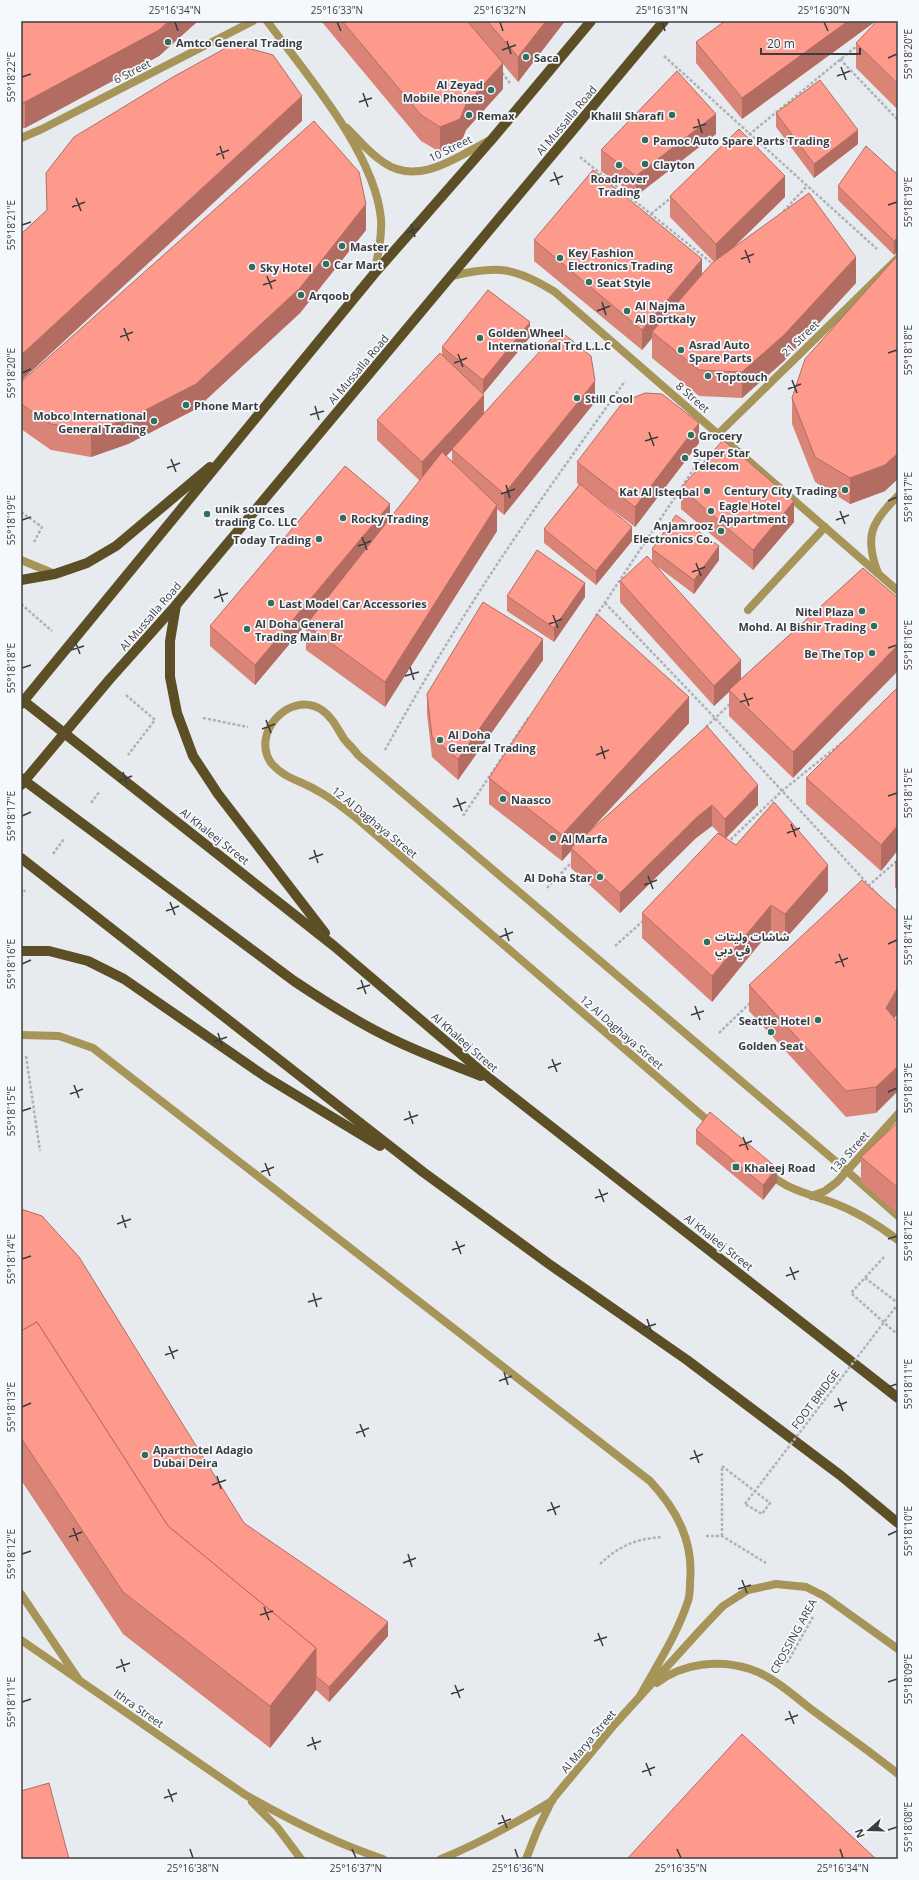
<svg xmlns="http://www.w3.org/2000/svg" width="919" height="1880" font-family="'Open Sans','Noto Sans Arabic',sans-serif">
<style>
.lines{fill:none;stroke-linecap:round;stroke-linejoin:round}
.path{stroke:#afb2b5;stroke-width:2.5;stroke-dasharray:3 2;stroke-linecap:butt}
.lane{stroke:#a79459;stroke-width:8}
.street{stroke:#a79459;stroke-width:8}
.primary{stroke:#5c4f26;stroke-width:10}
.path-bridge{stroke:#afb2b5;stroke-width:2.5;stroke-dasharray:3 2;stroke-linecap:butt}
.wall{fill:#da8478;fill-rule:evenodd}
.shaded-wall{fill:#b26c62}
.building{fill:#fe9a8c;stroke:#b26c62}
.ticks{fill:none;stroke:#3b3c3e;stroke-width:1.5}
.poi-dot{fill:#316f5c;stroke:#f5f8fd;stroke-width:1.5}
.labels{text-anchor:middle;dominant-baseline:central;stroke-width:3.5;stroke-linejoin:round;paint-order:stroke}
.poi-label{font-size:11px;font-weight:bold;fill:#3b3c3e;stroke:#f5f8fd;text-anchor:start}
.street-label{font-size:11px;fill:#3b3c3e;stroke:#f5f8fd}
.neatline{fill:none;stroke:#3b3c3e;stroke-width:1.5}
.ticks-label{font-size:10px;text-anchor:middle;fill:#3b3c3e}
</style>
<rect width="100%" height="100%" fill="#e7ebef"/>
<g class="lines">
<!-- path -->
<g class="path">
<polyline points="664,56 877,249"/>
<polyline points="840,59 898,120"/>
<polyline points="502,73 510,83"/>
<polyline points="745,138 858,45"/>
<polyline points="580,157 713,264"/>
<polyline points="651,214 672,197"/>
<polyline points="780,215 807,186"/>
<polyline points="21,512 42,527 34,542"/>
<polyline points="605,603 715,718 877,894"/>
<polyline points="21,604 52,631"/>
<polyline points="596,616 705,452"/>
<polyline points="126,695 155,720 128,755"/>
<polyline points="203,718 248,727"/>
<polyline points="706,727 731,703"/>
<path d="M385 750C412 701 441 652 471 605 519 528 573 455 625 381"/>
<polyline points="91,803 100,791"/>
<polyline points="463,816 529,717"/>
<polyline points="727,843 782,791 845,740"/>
<polyline points="53,854 64,839"/>
<polyline points="868,886 898,860"/>
<polyline points="547,888 573,861"/>
<polyline points="21,896 25,890"/>
<polyline points="615,946 644,920"/>
<polyline points="719,1033 751,1002"/>
<polyline points="26,1056 40,1151"/>
<polyline points="884,1257 851,1293 898,1335"/>
<polyline points="865,1278 898,1303"/>
<polyline points="722,1466 770,1503 762,1514 745,1504"/>
<polyline points="706,1536 722,1536 766,1563"/>
<polyline points="722,1536 722,1467"/>
<path d="M600 1564C619 1546 635 1539 662 1537"/>
<polyline points="787,1663 814,1615"/>
</g>
<!-- lane -->
<g class="lane">
<polyline points="748,610 825,527"/>
<path d="M21 1035 59 1036 93 1048 650 1481C677 1510 694 1542 690 1582 690 1588 690 1595 688 1601 677 1635 657 1665 640 1696"/>
<path d="M713 1125 354 816C342 807 330 797 316 790 301 781 284 778 272 764 249 734 290 689 322 710 333 718 337 728 344 739 348 744 354 749 358 755L847 1171 898 1216"/>
<path d="M770 1174C788 1190 809 1194 831 1202 856 1211 877 1224 898 1240"/>
<polyline points="21,1594 79,1680"/>
<path d="M657 1683C682 1663 720 1659 750 1669 774 1677 795 1697 815 1712 843 1733 871 1752 898 1774"/>
<path d="M441 1859C480 1843 516 1823 552 1801"/>
<polyline points="526,1859 537,1831 552,1800 614,1725 703,1627 723,1606 748,1590 776,1584 806,1587 824,1596 898,1649"/>
</g>
<!-- street -->
<g class="street">
<path d="M267 21C306 74 375 153 381 219 382 238 378 255 374 273"/>
<path d="M347 128C358 139 369 153 383 162 418 187 457 157 488 141"/>
<polyline points="21,138 42,129 253,21"/>
<path d="M452 276C497 265 515 267 555 292L898 591"/>
<polyline points="718,434 898,258"/>
<polyline points="21,560 55,574"/>
<path d="M878 573C864 537 871 522 898 496"/>
<polyline points="812,1196 825,1191 837,1182 898,1114"/>
<path d="M21 1640 244 1794C289 1820 334 1843 383 1859"/>
<polyline points="252,1802 277,1827 301,1859"/>
</g>
<!-- primary -->
<g class="primary">
<polyline points="21,580 55,574 87,563 116,546 210,467"/>
<polyline points="176,605 170,641 170,677 177,713 193,756 218,794 325,933"/>
<polyline points="21,699 334,946 489,1078 898,1398"/>
<polyline points="21,704 374,274 493,138 591,21"/>
<path d="M21 778 294 981C324 1001 355 1021 388 1037 418 1052 450 1064 481 1076"/>
<polyline points="21,785 109,680 176,605 664,21"/>
<polyline points="21,858 423,1172 549,1264 687,1360 840,1475 898,1523"/>
<polyline points="21,951 49,951 88,961 124,979 266,1077 380,1146"/>
</g>
<!-- path-bridge -->
<polyline class="path-bridge" points="745,1504 898,1304"/>
</g>
<!-- wall -->
<g class="wall">
<polygon points="21,21 198,21 159,56 25,128 21,128"/>
<polygon points="321,21 565,21 518,82 503,64 503,89 466,130 460,145 440,152 421,141"/>
<polygon points="876,21 742,119 696,63 696,42"/>
<polygon points="898,21 898,110 856,68 856,43"/>
<polygon points="776,113 858,144 814,178 776,127"/>
<polygon points="716,134 636,196 601,171 601,150"/>
<polygon points="898,175 898,251 894,255 838,200 838,186"/>
<polygon points="670,196 785,197 734,247 856,283 784,361 742,398 699,396 652,358 652,338 642,350 534,261 534,240 702,274 714,262 670,217"/>
<polygon points="366,230 300,313 196,409 128,444 91,457 51,450 21,429 21,382"/>
<path d="M530 337 483 394 484 413 595 402 504 515 497 509V531L385 707 306 650V625L315 614 255 685 210 646V626L390 518 420 481 377 440V420L442 355V347ZM452 450V461L446 456Z"/>
<polygon points="792,398 885,491 850,504 815,482 792,424"/>
<polygon points="699,443 635,527 606,505 632,541 596,585 544,543 544,529 579,485 577,483 577,462"/>
<polygon points="681,488 794,522 753,570 681,509"/>
<polygon points="652,549 719,560 694,594 658,567 741,679 863,568 793,778 729,716 729,692 714,706 620,602 620,581 652,561"/>
<polygon points="507,596 585,597 554,642 507,611"/>
<polygon points="543,660 458,780 432,757 427,714 427,694"/>
<polygon points="898,687 898,850 881,871 806,804 806,778"/>
<polygon points="689,723 589,832 707,726 758,805 726,838 736,845 828,891 785,939 771,930 712,1002 642,938 642,913 719,833 712,826 696,838 620,913 571,868 571,851 562,861 489,804 489,778"/>
<polygon points="898,859 898,892 895,887 895,862"/>
<polygon points="749,985 898,1012 894,1019 876,1113 846,1117 749,1011"/>
<polygon points="898,1122 898,1214 861,1182 861,1157"/>
<polygon points="696,1130 777,1182 763,1200 696,1144"/>
<polygon points="21,1209 244,1523 388,1636 329,1702 316,1690 270,1748 123,1634 21,1480"/>
</g>
<!-- shaded-wall -->
<g class="shaded-wall">
<polygon points="169,21 198,21 159,56 25,128 25,102"/>
<polygon points="546,21 565,21 518,82 518,57"/>
<polygon points="848,21 876,21 742,119 742,98"/>
<polygon points="503,63 503,89 466,130 460,145 440,152 440,127 466,104"/>
<polygon points="302,96 302,121 21,381 21,355"/>
<polygon points="716,114 716,134 636,196 636,176"/>
<polygon points="858,130 858,144 814,178 814,164"/>
<polygon points="785,176 785,197 716,264 716,244"/>
<polygon points="366,204 366,230 300,313 196,409 128,444 91,457 91,431"/>
<polygon points="898,237 898,251 894,255 894,241"/>
<polygon points="856,257 856,283 784,361 742,398 742,372"/>
<polygon points="702,259 702,280 652,332 652,338 642,350 642,330"/>
<polygon points="530,322 530,337 483,394 483,380"/>
<polygon points="595,381 595,402 504,515 504,494"/>
<polygon points="484,395 484,416 452,449 452,450 422,482 422,462"/>
<polygon points="699,423 699,443 635,527 635,507"/>
<polygon points="898,453 898,479 885,491 850,504 850,478"/>
<polygon points="794,501 794,522 753,570 753,550"/>
<polygon points="390,504 390,524 255,685 255,665"/>
<polygon points="497,505 497,531 385,707 385,682"/>
<polygon points="632,527 632,541 596,585 596,571"/>
<polygon points="719,546 719,560 694,594 694,580"/>
<polygon points="585,583 585,597 554,642 554,628"/>
<polygon points="543,639 543,660 458,780 458,759"/>
<polygon points="898,645 898,671 793,778 793,752"/>
<polygon points="741,660 741,681 729,690 729,692 714,706 714,686"/>
<polygon points="689,697 689,723 573,849 571,848 571,851 562,861 562,835"/>
<polygon points="758,785 758,805 725,839 725,819"/>
<polygon points="712,805 712,826 696,838 620,913 620,893 696,818"/>
<polygon points="898,825 898,850 881,871 881,845"/>
<polygon points="828,865 828,891 785,939 785,914"/>
<polygon points="771,905 771,930 712,1002 712,976"/>
<polygon points="898,987 898,1012 886,1034 886,1008"/>
<polygon points="898,1066 898,1091 876,1113 876,1087"/>
<polygon points="777,1168 777,1182 763,1200 763,1185"/>
<polygon points="388,1622 388,1636 329,1702 329,1687"/>
<polygon points="316,1648 316,1690 270,1748 270,1706"/>
</g>
<!-- building -->
<g class="building">
<polygon points="21,21 169,21 159,30 25,102 21,103"/>
<polygon points="342,21 467,21 503,63 466,104 460,119 440,127 421,115"/>
<polygon points="487,21 546,21 518,57"/>
<polygon points="725,21 848,21 742,98 696,42"/>
<polygon points="877,21 898,21 898,84 856,43"/>
<polygon points="233,44 273,55 302,96 21,355 21,234 47,210 46,173 74,137 173,77"/>
<polygon points="677,71 716,114 636,176 601,150"/>
<polygon points="820,80 858,130 814,164 776,113"/>
<polygon points="314,121 359,172 366,204 300,288 196,384 128,419 91,431 51,424 21,404 21,382"/>
<polygon points="739,129 785,176 716,244 670,196"/>
<polygon points="866,146 898,175 898,237 894,241 838,186"/>
<polygon points="593,170 702,259 642,330 534,240"/>
<polygon points="809,193 856,257 784,335 742,372 699,370 652,332 712,263"/>
<polygon points="898,255 898,453 885,465 850,478 815,457 792,398 805,359"/>
<polygon points="488,290 530,322 483,380 442,347"/>
<polygon points="559,330 591,356 595,381 504,494 452,449"/>
<polygon points="440,353 484,395 422,462 377,420"/>
<polygon points="645,393 662,394 699,423 635,507 577,462 623,402"/>
<polygon points="723,440 794,501 753,550 681,488"/>
<polygon points="442,452 497,505 385,682 306,625"/>
<polygon points="345,466 390,504 255,665 210,626"/>
<polygon points="580,484 632,527 596,571 544,529"/>
<polygon points="676,515 719,546 694,580 652,549"/>
<polygon points="537,550 585,583 554,628 507,596"/>
<polygon points="647,556 741,660 714,686 620,581"/>
<polygon points="863,568 898,598 898,645 793,752 729,690"/>
<polygon points="483,602 543,639 458,759 432,737 427,694"/>
<polygon points="597,614 689,697 562,835 489,778"/>
<polygon points="898,687 898,825 881,845 806,778"/>
<polygon points="707,726 758,785 725,819 712,805 696,818 620,893 571,848"/>
<polygon points="774,802 828,865 785,914 771,905 712,976 642,913 718,833 736,845"/>
<polygon points="898,859 898,866 895,862"/>
<polygon points="862,880 898,912 898,987 886,1008 898,1023 898,1066 876,1087 846,1091 749,985"/>
<polygon points="710,1112 777,1168 763,1185 696,1130"/>
<polygon points="898,1122 898,1188 861,1157"/>
<polygon points="21,1209 42,1216 79,1257 244,1523 388,1622 329,1687 316,1676 316,1648 168,1526 37,1322 21,1331"/>
<polygon points="37,1322 168,1526 316,1648 270,1706 123,1592 21,1438 21,1331"/>
<polygon points="742,1734 876,1859 627,1859"/>
<polygon points="49,1783 69,1859 21,1859 21,1791"/>
</g>
<!-- ticks -->
<path class="ticks" d="M175 22 178 31M337 22 341 31M500 22 503 31M662 22 665 31M824 22 828 31M507 41 511 54M502 50 516 45M888 58 897 54M841 67 846 80M837 76 850 71M22 77 31 74M363 93 368 107M359 102 372 98M698 119 702 133M693 128 706 124M220 146 224 159M216 155 229 150M554 172 559 185M550 181 563 176M76 198 81 211M888 205 897 202M72 207 85 202M411 224 415 237M22 225 31 222M406 233 420 228M745 250 750 263M741 259 754 254M267 276 272 289M263 285 276 280M602 302 606 315M597 311 610 306M124 328 129 341M120 337 133 332M888 353 897 350M458 354 463 367M454 363 467 358M22 373 31 369M792 380 797 393M788 389 801 384M315 406 319 420M310 415 324 411M649 432 654 446M645 441 658 437M171 459 176 472M167 468 180 463M506 485 510 498M501 494 515 489M888 501 897 497M840 511 845 524M22 520 31 517M836 520 849 515M362 537 367 550M358 546 371 541M696 563 701 576M692 572 705 567M219 589 223 602M214 598 228 593M553 615 558 628M549 624 562 619M75 641 80 654M888 648 897 645M71 650 84 646M410 667 414 680M22 668 31 665M405 676 419 672M744 693 749 706M740 702 753 698M266 720 271 733M262 729 275 724M601 746 605 759M596 755 609 750M123 772 127 785M119 781 132 776M888 796 897 793M457 798 462 811M453 807 466 802M22 816 31 812M791 824 796 837M787 833 800 828M314 850 318 863M309 859 323 854M648 876 653 889M644 885 657 880M170 902 175 915M166 911 179 906M505 928 509 941M500 937 513 932M888 944 897 940M839 954 844 967M835 963 848 958M22 964 31 960M361 980 366 994M357 989 370 985M695 1006 700 1020M691 1015 704 1011M218 1033 222 1046M213 1042 227 1037M552 1059 557 1072M548 1068 561 1063M74 1085 79 1098M888 1092 897 1088M70 1094 83 1089M22 1111 31 1108M409 1111 413 1124M404 1120 418 1115M743 1137 748 1150M739 1146 752 1141M265 1163 270 1176M261 1172 274 1167M599 1189 604 1202M595 1198 608 1193M122 1215 126 1228M117 1224 131 1219M888 1239 897 1236M456 1241 461 1254M452 1250 465 1245M22 1259 31 1256M790 1267 795 1280M786 1276 799 1271M313 1293 317 1307M308 1302 322 1298M647 1319 652 1333M643 1328 656 1324M169 1346 174 1359M165 1355 178 1350M504 1372 508 1385M499 1381 512 1376M888 1387 897 1384M838 1398 843 1411M22 1407 31 1403M834 1407 847 1402M360 1424 365 1437M356 1433 369 1428M694 1450 699 1463M690 1459 703 1454M217 1476 221 1489M212 1485 226 1480M551 1502 556 1515M547 1511 560 1506M73 1528 78 1541M888 1535 897 1531M69 1537 82 1532M22 1554 31 1551M408 1554 412 1567M403 1563 416 1558M742 1580 747 1593M738 1589 751 1585M264 1607 269 1620M260 1615 273 1611M598 1633 603 1646M594 1641 607 1637M121 1659 125 1672M116 1668 130 1663M888 1682 897 1679M455 1685 460 1698M451 1694 464 1689M22 1702 31 1699M789 1711 794 1724M785 1720 798 1715M312 1737 316 1750M307 1746 321 1741M646 1763 651 1776M642 1772 655 1767M168 1789 173 1802M164 1798 177 1793M502 1815 507 1828M498 1824 511 1819M888 1830 897 1827M190 1849 193 1858M352 1849 356 1858M515 1849 518 1858M677 1849 681 1858M840 1849 843 1858"/>
<!-- markers -->
<g class="poi-dot">
<circle cx="168" cy="42" r="4"/>
<circle cx="526" cy="57" r="4"/>
<circle cx="491" cy="90" r="4"/>
<circle cx="469" cy="115" r="4"/>
<circle cx="672" cy="115" r="4"/>
<circle cx="645" cy="140" r="4"/>
<circle cx="645" cy="164" r="4"/>
<circle cx="619" cy="165" r="4"/>
<circle cx="342" cy="246" r="4"/>
<circle cx="560" cy="258" r="4"/>
<circle cx="326" cy="264" r="4"/>
<circle cx="252" cy="267" r="4"/>
<circle cx="589" cy="282" r="4"/>
<circle cx="301" cy="295" r="4"/>
<circle cx="627" cy="311" r="4"/>
<circle cx="480" cy="338" r="4"/>
<circle cx="681" cy="350" r="4"/>
<circle cx="708" cy="376" r="4"/>
<circle cx="577" cy="398" r="4"/>
<circle cx="186" cy="405" r="4"/>
<circle cx="154" cy="421" r="4"/>
<circle cx="691" cy="435" r="4"/>
<circle cx="685" cy="458" r="4"/>
<circle cx="845" cy="490" r="4"/>
<circle cx="707" cy="491" r="4"/>
<circle cx="711" cy="511" r="4"/>
<circle cx="207" cy="514" r="4"/>
<circle cx="343" cy="518" r="4"/>
<circle cx="721" cy="531" r="4"/>
<circle cx="319" cy="539" r="4"/>
<circle cx="271" cy="603" r="4"/>
<circle cx="862" cy="611" r="4"/>
<circle cx="874" cy="626" r="4"/>
<circle cx="247" cy="629" r="4"/>
<circle cx="872" cy="653" r="4"/>
<circle cx="440" cy="740" r="4"/>
<circle cx="503" cy="799" r="4"/>
<circle cx="553" cy="838" r="4"/>
<circle cx="600" cy="877" r="4"/>
<circle cx="707" cy="942" r="4"/>
<circle cx="818" cy="1020" r="4"/>
<circle cx="771" cy="1032" r="4"/>
<rect x="732" y="1163" width="8" height="8" rx="2"/>
<circle cx="145" cy="1455" r="4"/>
</g>
<g class="labels">
<!-- poi labels -->
<g class="poi-label">
<text x="176" y="42">Amtco General Trading</text>
<text x="534" y="57">Saca</text>
<text x="483" y="84" text-anchor="end">Al Zeyad<tspan x="483" dy="13">Mobile Phones</tspan></text>
<text x="477" y="115">Remax</text>
<text x="664" y="115" text-anchor="end">Khalil Sharafi</text>
<text x="653" y="140">Pamoc Auto Spare Parts Trading</text>
<text x="653" y="164">Clayton</text>
<text x="619" y="178" text-anchor="middle">Roadrover<tspan x="619" dy="13">Trading</tspan></text>
<text x="350" y="246">Master</text>
<text x="568" y="252">Key Fashion<tspan x="568" dy="13">Electronics Trading</tspan></text>
<text x="334" y="264">Car Mart</text>
<text x="260" y="267">Sky Hotel</text>
<text x="597" y="282">Seat Style</text>
<text x="309" y="295">Arqoob</text>
<text x="635" y="305">Al Najma<tspan x="635" dy="13">Al Bortkaly</tspan></text>
<text x="488" y="332">Golden Wheel<tspan x="488" dy="13">International Trd L.L.C</tspan></text>
<text x="689" y="344">Asrad Auto<tspan x="689" dy="13">Spare Parts</tspan></text>
<text x="716" y="376">Toptouch</text>
<text x="585" y="398">Still Cool</text>
<text x="194" y="405">Phone Mart</text>
<text x="146" y="415" text-anchor="end">Mobco International<tspan x="146" dy="13">General Trading</tspan></text>
<text x="699" y="435">Grocery</text>
<text x="693" y="452">Super Star<tspan x="693" dy="13">Telecom</tspan></text>
<text x="837" y="490" text-anchor="end">Century City Trading</text>
<text x="699" y="491" text-anchor="end">Kat Al Isteqbal</text>
<text x="719" y="505">Eagle Hotel<tspan x="719" dy="13">Appartment</tspan></text>
<text x="215" y="508">unik sources<tspan x="215" dy="13">trading Co. LLC</tspan></text>
<text x="351" y="518">Rocky Trading</text>
<text x="713" y="525" text-anchor="end">Anjamrooz<tspan x="713" dy="13">Electronics Co.</tspan></text>
<text x="311" y="539" text-anchor="end">Today Trading</text>
<text x="279" y="603">Last Model Car Accessories</text>
<text x="854" y="611" text-anchor="end">Nitel Plaza</text>
<text x="255" y="623">Al Doha General<tspan x="255" dy="13">Trading Main Br</tspan></text>
<text x="866" y="626" text-anchor="end">Mohd. Al Bishir Trading</text>
<text x="864" y="653" text-anchor="end">Be The Top</text>
<text x="448" y="734">Al Doha<tspan x="448" dy="13">General Trading</tspan></text>
<text x="511" y="799">Naasco</text>
<text x="561" y="838">Al Marfa</text>
<text x="592" y="877" text-anchor="end">Al Doha Star</text>
<text x="715" y="936">شاشات وليتات<tspan x="715" dy="13">في دبي</tspan></text>
<text x="810" y="1020" text-anchor="end">Seattle Hotel</text>
<text x="771" y="1045" text-anchor="middle">Golden Seat</text>
<text x="744" y="1167">Khaleej Road</text>
<text x="153" y="1449">Aparthotel Adagio<tspan x="153" dy="13">Dubai Deira</tspan></text>
</g>
<!-- street labels -->
<g class="street-label">
<text transform="translate(132 71) rotate(-27)">6 Street</text>
<text transform="translate(566 120) rotate(-50)">Al Mussalla Road</text>
<text transform="translate(450 148) rotate(-26)">10 Street</text>
<text transform="translate(800 338) rotate(-44)">21 Street</text>
<text transform="translate(358 369) rotate(-50)">Al Mussalla Road</text>
<text transform="translate(693 397) rotate(41)">8 Street</text>
<text transform="translate(150 616) rotate(-49)">Al Mussalla Road</text>
<text transform="translate(375 822) rotate(39)">12 Al Daghaya Street</text>
<text transform="translate(215 836) rotate(38)">Al Khaleej Street</text>
<text transform="translate(622 1032) rotate(41)">12 Al Daghaya Street</text>
<text transform="translate(465 1042) rotate(41)">Al Khaleej Street</text>
<text transform="translate(849 1152) rotate(-48)">13a Street</text>
<text transform="translate(719 1242) rotate(38)">Al Khaleej Street</text>
<text transform="translate(815 1399) rotate(-53)">FOOT BRIDGE</text>
<text transform="translate(793 1636) rotate(-61)">CROSSING AREA</text>
<text transform="translate(139 1708) rotate(35)">Ithra Street</text>
<text transform="translate(588 1741) rotate(-50)">Al Marya Street</text>
</g>
</g>
<!-- border -->
<rect width="919" height="1880" fill="none" stroke="#f5f8fd" stroke-width="44"/>
<!-- north arrow -->
<g transform="translate(869 1830) rotate(250)" stroke="#f5f8fd" stroke-width="3" paint-order="stroke">
<path d="M0-3L7 15L0 10L-7 15Z" fill="#3b3c3e"/>
<text y="-6" font-size="11" font-weight="bold" text-anchor="middle" fill="#3b3c3e">N</text>
</g>
<!-- scale -->
<path d="M761 48v6h99v-6" fill="none" stroke="#3b3c3e" stroke-width="2"/>
<text x="767" y="48" font-size="12" fill="#3b3c3e" stroke="#f5f8fd" stroke-width="3" paint-order="stroke">20 m</text>
<rect x="22" y="22" width="875" height="1836" class="neatline"/>
<g class="ticks-label">
<text x="175" y="14">25°16'34"N</text>
<text x="337" y="14">25°16'33"N</text>
<text x="500" y="14">25°16'32"N</text>
<text x="662" y="14">25°16'31"N</text>
<text x="824" y="14">25°16'30"N</text>
<text transform="translate(908 54) rotate(-90)" y="4">55°18'20"E</text>
<text transform="translate(11 77) rotate(-90)" y="4">55°18'22"E</text>
<text transform="translate(908 202) rotate(-90)" y="4">55°18'19"E</text>
<text transform="translate(11 225) rotate(-90)" y="4">55°18'21"E</text>
<text transform="translate(908 350) rotate(-90)" y="4">55°18'18"E</text>
<text transform="translate(11 373) rotate(-90)" y="4">55°18'20"E</text>
<text transform="translate(908 497) rotate(-90)" y="4">55°18'17"E</text>
<text transform="translate(11 520) rotate(-90)" y="4">55°18'19"E</text>
<text transform="translate(908 645) rotate(-90)" y="4">55°18'16"E</text>
<text transform="translate(11 668) rotate(-90)" y="4">55°18'18"E</text>
<text transform="translate(908 793) rotate(-90)" y="4">55°18'15"E</text>
<text transform="translate(11 816) rotate(-90)" y="4">55°18'17"E</text>
<text transform="translate(908 940) rotate(-90)" y="4">55°18'14"E</text>
<text transform="translate(11 964) rotate(-90)" y="4">55°18'16"E</text>
<text transform="translate(908 1088) rotate(-90)" y="4">55°18'13"E</text>
<text transform="translate(11 1111) rotate(-90)" y="4">55°18'15"E</text>
<text transform="translate(908 1236) rotate(-90)" y="4">55°18'12"E</text>
<text transform="translate(11 1259) rotate(-90)" y="4">55°18'14"E</text>
<text transform="translate(908 1384) rotate(-90)" y="4">55°18'11"E</text>
<text transform="translate(11 1407) rotate(-90)" y="4">55°18'13"E</text>
<text transform="translate(908 1531) rotate(-90)" y="4">55°18'10"E</text>
<text transform="translate(11 1554) rotate(-90)" y="4">55°18'12"E</text>
<text transform="translate(908 1679) rotate(-90)" y="4">55°18'09"E</text>
<text transform="translate(11 1702) rotate(-90)" y="4">55°18'11"E</text>
<text transform="translate(908 1827) rotate(-90)" y="4">55°18'08"E</text>
<text x="193" y="1872">25°16'38"N</text>
<text x="356" y="1872">25°16'37"N</text>
<text x="518" y="1872">25°16'36"N</text>
<text x="681" y="1872">25°16'35"N</text>
<text x="843" y="1872">25°16'34"N</text>
</g>
</svg>
